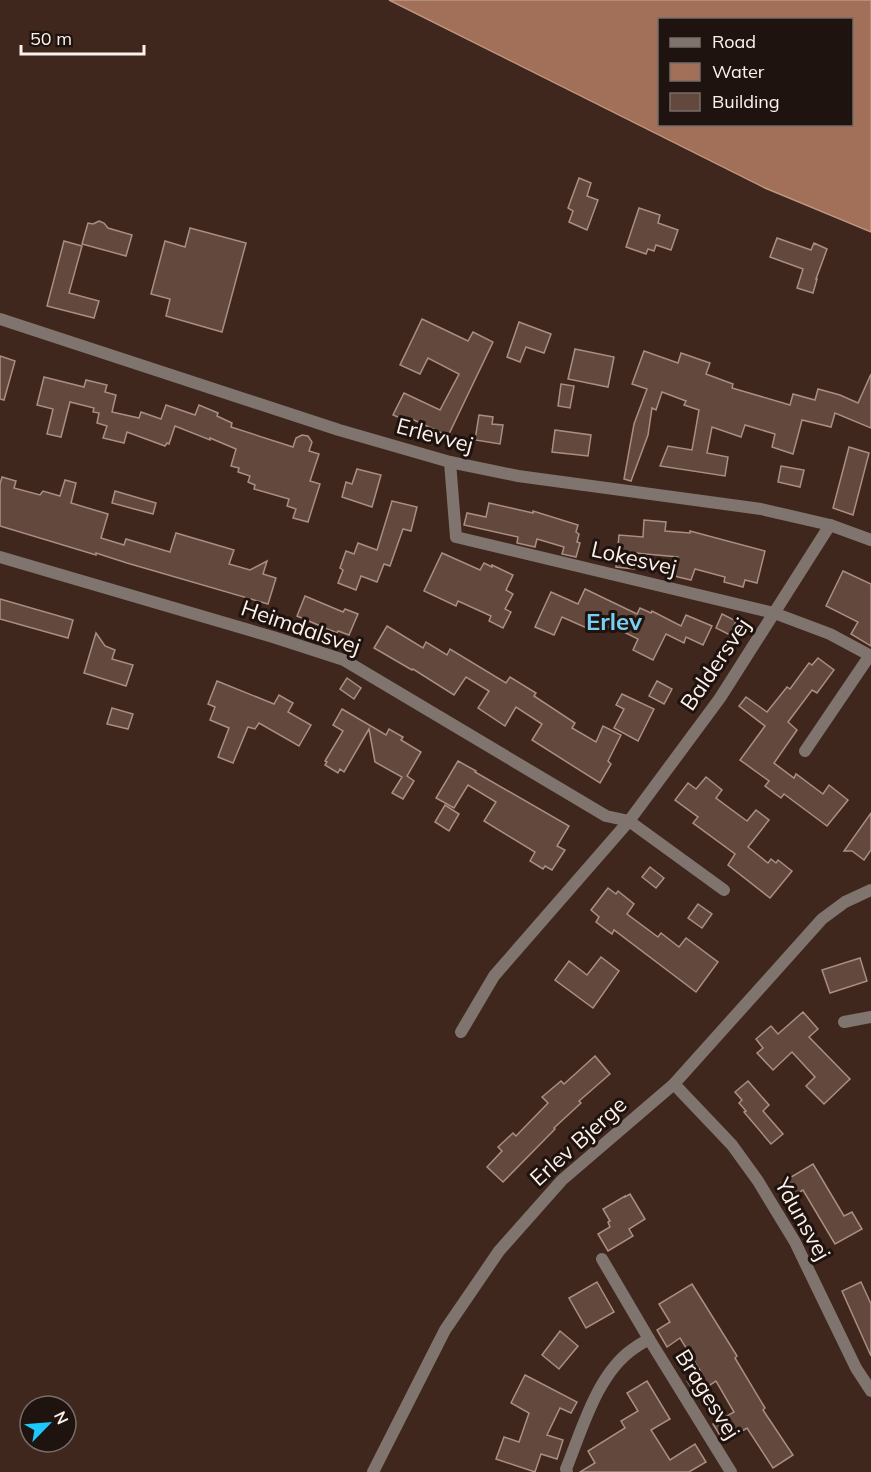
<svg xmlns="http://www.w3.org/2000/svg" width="871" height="1472" font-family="Mulish,sans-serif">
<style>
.water{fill:#a26f58;stroke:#be9684;stroke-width:1.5;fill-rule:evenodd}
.building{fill:#62483d;stroke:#ab8e81;stroke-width:1.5}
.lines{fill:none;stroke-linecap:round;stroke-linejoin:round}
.minor{stroke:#80746e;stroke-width:12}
.tertiary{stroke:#80746e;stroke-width:12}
.labels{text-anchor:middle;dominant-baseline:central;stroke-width:6;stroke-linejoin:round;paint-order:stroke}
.street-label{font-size:22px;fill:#fef1ec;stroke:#1e130f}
.neighbourhood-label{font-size:24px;font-weight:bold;fill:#76d1f4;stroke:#1e130f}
</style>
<rect width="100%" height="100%" fill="#3f271d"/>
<!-- water -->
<path class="water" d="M389 0H871V232L765 188ZM660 20H852V124H660Z"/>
<!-- building -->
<g class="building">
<polygon points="579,178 591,183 587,196 598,200 587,230 569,222 573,211 568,208"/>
<polygon points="639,208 660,215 658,223 678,230 671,250 656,245 654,251 648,249 646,254 626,247"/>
<polygon points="99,221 104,223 108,228 132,235 126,256 82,244 88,223 93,224"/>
<polygon points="190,228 246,243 222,332 166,316 170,299 151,294 165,241 185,247"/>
<polygon points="777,238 811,250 814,243 827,249 816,279 817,279 813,293 797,288 803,269 770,257"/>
<polygon points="64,241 82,246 69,293 99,301 94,318 47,306"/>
<polygon points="422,319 468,341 473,332 493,342 448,436 412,419 411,423 393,415 404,393 440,410 459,374 428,358 420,374 400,365"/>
<polygon points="519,322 551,334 544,353 526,347 520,362 507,357"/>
<polygon points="575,349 614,357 608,387 568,379"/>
<polygon points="644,351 678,363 681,353 710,363 706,374 733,384 732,388 790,405 793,394 815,400 818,389 840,395 858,403 871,374 871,428 835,413 831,427 802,420 793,454 772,447 775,434 745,425 741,437 712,427 707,453 728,457 725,476 660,466 668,446 692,450 699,410 684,405 686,401 662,392 656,410 652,408 648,435 631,481 624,479 634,424 647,389 632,384"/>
<polygon points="0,356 15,361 4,400 0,399"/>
<polygon points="44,377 84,387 86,380 107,385 105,392 116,395 112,412 139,418 141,412 161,419 166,405 195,415 199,405 218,413 217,416 232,423 231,427 293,447 296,438 302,435 308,436 312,442 309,451 319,454 310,481 320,484 308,522 293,518 296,509 287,506 289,499 254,489 255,485 248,482 250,476 238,472 239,468 231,466 236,449 210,438 210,440 175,426 169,444 167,443 165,446 127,432 124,443 103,438 107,426 97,423 99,413 93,412 94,408 70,402 61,437 47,434 53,409 37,405"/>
<polygon points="561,384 574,386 570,408 558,406"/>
<polygon points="479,415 493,417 492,424 503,425 500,444 475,440"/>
<polygon points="555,430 591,435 588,456 552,452"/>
<polygon points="849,447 869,453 853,515 833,508"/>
<polygon points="781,466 804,470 800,487 778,482"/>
<polygon points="357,469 381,475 372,507 342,497 346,482 352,484"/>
<polygon points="2,477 16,481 14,488 40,495 43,491 60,496 65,480 76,483 71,503 108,514 101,538 124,545 126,539 170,552 176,533 234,550 229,564 250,570 267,561 263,574 276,578 268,604 127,563 96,553 96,555 0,526 0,484"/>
<polygon points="115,491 156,503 153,514 112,503"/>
<polygon points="392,501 417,507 411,531 403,529 390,566 384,564 377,582 361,576 356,590 338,583 343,570 340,568 346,551 354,554 358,543 377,550"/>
<polygon points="489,503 533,513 533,511 578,525 576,532 579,534 577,542 580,543 576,557 562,554 564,547 537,539 535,547 517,543 518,537 464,525 467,513 486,517"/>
<polygon points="644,520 666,522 665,531 690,533 690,531 765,551 757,583 745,580 743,587 724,582 725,577 695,569 691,580 678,577 673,575 678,557 636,553 634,569 616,567 619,535 643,537"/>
<polygon points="442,553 480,570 484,563 492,567 492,565 513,575 506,590 513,594 505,609 511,612 503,628 489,621 491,616 458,601 456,606 424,591"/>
<polygon points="843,571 871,584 871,646 851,634 858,622 826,606"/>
<polygon points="585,589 637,614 640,608 651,613 652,611 681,626 686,615 712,626 703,645 686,637 684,643 666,634 653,660 633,650 638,639 612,626 610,628 593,620 589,629 562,617 554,635 535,627 551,592 578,604"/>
<polygon points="305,596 343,612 345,609 358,614 349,635 338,631 337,633 297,616"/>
<polygon points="0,599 73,620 68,638 0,619"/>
<polygon points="722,614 736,621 730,635 716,628"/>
<polygon points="387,626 423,648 426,642 447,655 450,649 506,683 510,677 536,693 534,696 575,723 572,728 596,742 603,726 621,735 608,761 611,764 600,783 532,740 542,724 516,707 505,726 478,708 489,691 466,677 454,695 413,669 412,670 374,648"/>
<polygon points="96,633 105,646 115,650 112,659 133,665 126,686 84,673"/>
<polygon points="818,658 834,670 817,693 812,690 788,722 797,730 774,763 794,778 796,774 823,794 829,785 848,800 827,826 784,794 781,798 765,786 769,781 740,760 765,726 739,706 746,697 767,712 787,687 790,689 809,663 812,665"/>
<polygon points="347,678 361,688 354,699 340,689"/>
<polygon points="217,681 274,704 279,695 293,703 288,712 311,725 299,746 259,723 255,729 248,727 233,763 218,757 229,728 210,720 215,707 208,704"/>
<polygon points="657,681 672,689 664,704 649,696"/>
<polygon points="622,694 654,709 638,741 614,728 624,709 616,705"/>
<polygon points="112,708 133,714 128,729 107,724"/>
<polygon points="342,709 386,735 389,729 403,737 401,740 421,752 407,776 414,781 403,799 392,793 402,777 375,762 369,729 344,772 340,769 338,773 325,765 327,762 325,761 343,731 333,725"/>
<polygon points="458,761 476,771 475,772 569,826 557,846 565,850 552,870 545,866 543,869 530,861 535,852 484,821 496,802 468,785 454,808 436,798"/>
<polygon points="706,777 722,790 716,798 747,821 756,810 769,820 748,847 768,863 771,859 776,863 778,860 792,871 770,898 728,865 735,854 693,823 698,817 675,800 688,783 696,789"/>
<polygon points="445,805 459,814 449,831 435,822"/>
<polygon points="871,813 871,850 864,860 852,851 844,851"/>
<polygon points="650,867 664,878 656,888 642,877"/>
<polygon points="608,888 616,894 618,891 634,904 627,914 658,937 661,933 679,947 686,938 718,962 696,992 614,930 612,934 596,922 599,917 591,910"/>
<polygon points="698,904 712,914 702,928 688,918"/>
<polygon points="601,957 619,971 593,1008 555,980 569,961 587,975"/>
<polygon points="860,958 867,981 830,993 822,970"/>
<polygon points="803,1012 818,1029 809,1037 850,1079 824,1104 806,1086 815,1077 792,1052 773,1070 757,1053 763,1048 756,1039 771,1026 778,1034"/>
<polygon points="595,1056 610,1074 579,1101 581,1103 554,1128 555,1129 503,1182 487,1167 502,1151 498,1147 513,1133 516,1136 548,1103 542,1097 561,1081 564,1084"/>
<polygon points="748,1081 769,1105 763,1111 783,1134 771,1144 744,1112 746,1111 739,1103 742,1100 735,1092"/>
<polygon points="813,1164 844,1216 852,1212 862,1229 835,1244 803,1190 790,1198 781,1183"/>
<polygon points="630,1194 645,1219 629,1229 633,1236 608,1251 598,1234 610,1227 608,1222 610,1221 603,1209 625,1196 625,1197"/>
<polygon points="597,1282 614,1312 586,1328 569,1298"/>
<polygon points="861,1282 871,1304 871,1356 842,1291"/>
<polygon points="692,1284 737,1356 735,1358 765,1408 763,1410 793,1455 773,1468 747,1428 724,1442 713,1424 734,1412 716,1381 696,1394 687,1381 701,1372 680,1338 667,1347 657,1330 670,1322 659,1304"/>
<polygon points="560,1331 578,1346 559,1369 542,1355"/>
<polygon points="525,1375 577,1402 571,1413 560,1408 547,1435 563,1440 557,1459 541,1454 535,1472 496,1459 504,1437 519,1442 529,1413 511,1403"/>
<polygon points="647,1381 670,1419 651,1430 670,1460 695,1444 706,1462 689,1472 580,1472 595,1463 588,1451 625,1428 621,1421 638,1411 627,1393"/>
</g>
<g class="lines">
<!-- minor -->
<g class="minor">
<polyline points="450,462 456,537 774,613 830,634 871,656"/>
<polyline points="0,557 273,637 344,660 606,816 629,821 724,890"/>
<polyline points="805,751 870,655"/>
<polyline points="844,1022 871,1017"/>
<polyline points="461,1032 494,976 629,821 720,698 830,525"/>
<polyline points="674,1084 732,1145 758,1181 795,1242 856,1368 871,1391"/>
<polyline points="602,1259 649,1339 731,1472"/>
<path d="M567 1472 566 1469C582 1430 597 1374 633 1349 638 1345 644 1342 649 1339"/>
</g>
<!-- tertiary -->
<g class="tertiary">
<polyline points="0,319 339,430 450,462 518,476 761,509 830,525 871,540"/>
<polyline points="373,1472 445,1330 499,1251 562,1180 674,1084 822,919 845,902 871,890"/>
</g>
</g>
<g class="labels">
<!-- street labels -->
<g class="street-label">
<text transform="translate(435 435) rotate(15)">Erlevvej</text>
<text transform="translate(634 558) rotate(13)">Lokesvej</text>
<text transform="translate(301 627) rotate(19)">Heimdalsvej</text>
<text transform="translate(715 664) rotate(-56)">Baldersvej</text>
<text transform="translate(578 1141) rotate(-42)">Erlev Bjerge</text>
<text transform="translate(803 1219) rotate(61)">Ydunsvej</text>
<text transform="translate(708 1394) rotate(58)">Bragesvej</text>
</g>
<!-- neighbourhood labels -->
<g class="neighbourhood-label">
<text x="614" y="621">Erlev</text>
</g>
</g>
<!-- legend -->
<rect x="658" y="18" width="195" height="108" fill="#1e130f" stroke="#786c67" stroke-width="1.5"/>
<rect x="670" y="38" width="30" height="9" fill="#80746e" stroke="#786c67" stroke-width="1.5"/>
<text x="712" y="48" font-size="18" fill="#fef1ec">Road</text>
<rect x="670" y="63" width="30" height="18" fill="#a26f58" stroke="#786c67" stroke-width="1.5"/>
<text x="712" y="78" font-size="18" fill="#fef1ec">Water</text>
<rect x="670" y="93" width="30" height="18" fill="#62483d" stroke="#786c67" stroke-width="1.5"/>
<text x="712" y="108" font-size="18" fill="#fef1ec">Building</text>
<!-- north arrow -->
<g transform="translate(48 1424) rotate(65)"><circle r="28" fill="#1e130f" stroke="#786c67" stroke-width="1.5"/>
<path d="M0-4.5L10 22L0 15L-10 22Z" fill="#1cc9fc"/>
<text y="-9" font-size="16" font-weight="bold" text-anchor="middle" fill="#fef1ec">N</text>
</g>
<!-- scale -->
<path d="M21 45v9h123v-9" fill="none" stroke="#fef1ec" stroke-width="3"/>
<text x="30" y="45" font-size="18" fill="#fef1ec" stroke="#1e130f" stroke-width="4.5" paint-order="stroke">50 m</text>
</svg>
